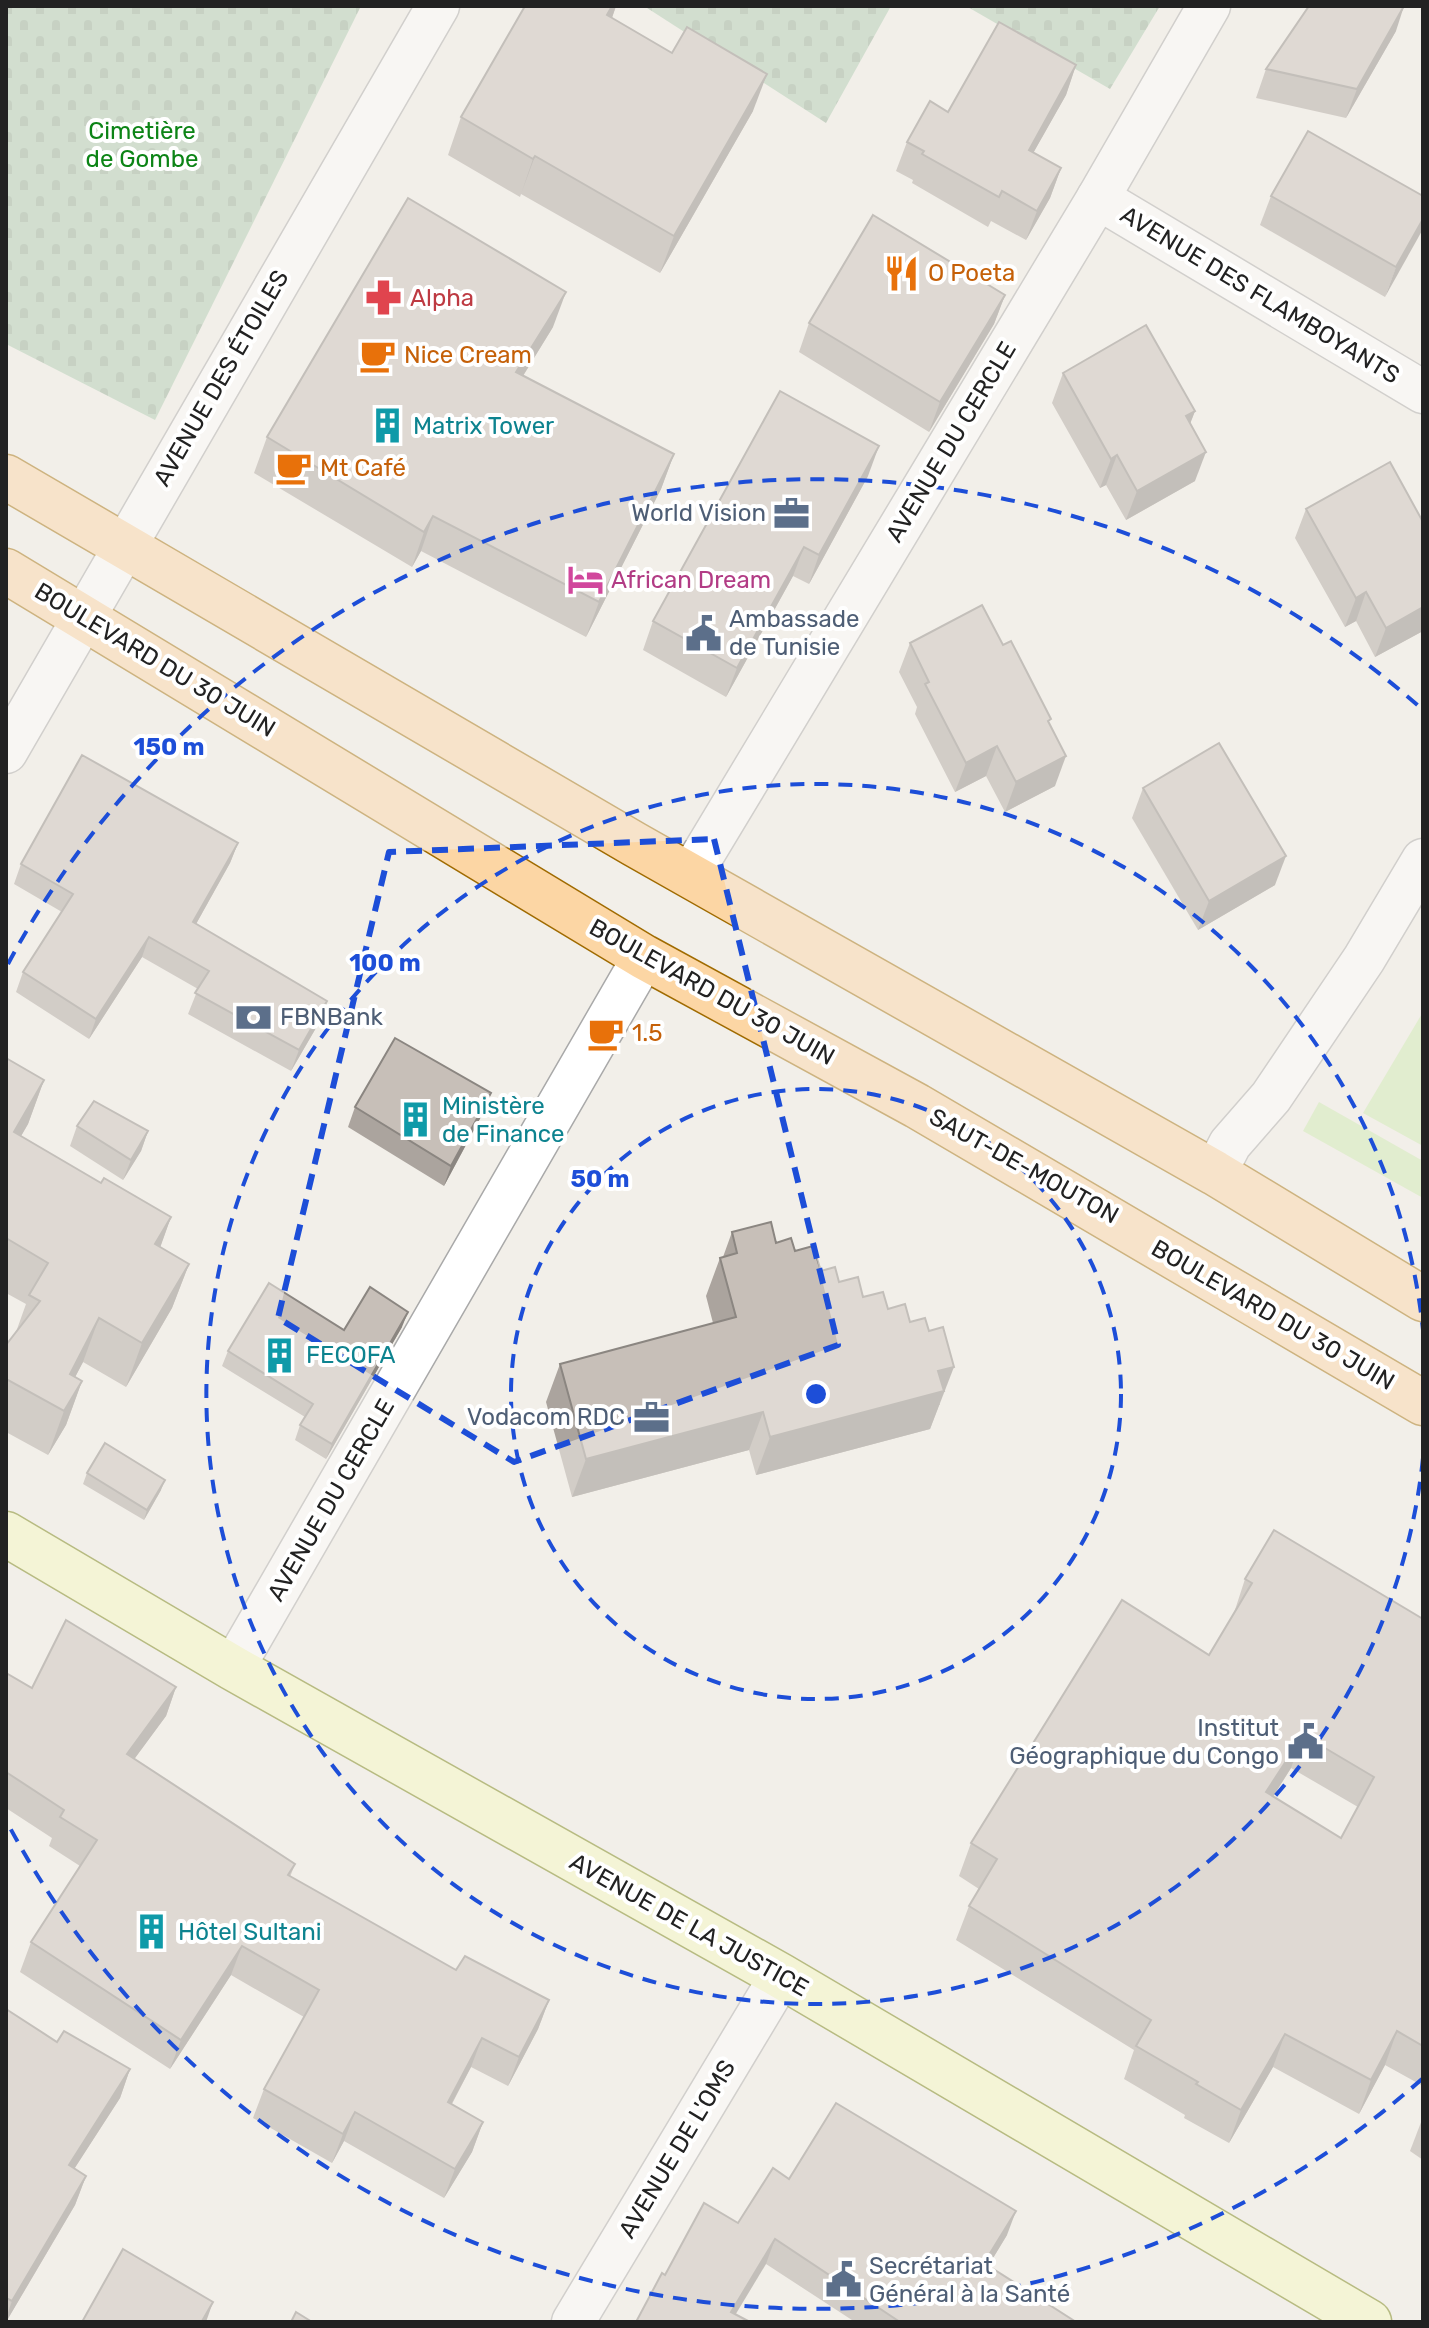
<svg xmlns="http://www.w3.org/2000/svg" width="1429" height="2328" font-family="Rubik,sans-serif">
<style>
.grass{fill:#cdebb0}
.cemetery{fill:url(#cemetery-stones)}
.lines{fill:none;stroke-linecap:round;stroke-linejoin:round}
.street-casing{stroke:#a9a9a9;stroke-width:45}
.secondary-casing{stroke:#707d05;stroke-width:47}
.primary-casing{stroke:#a06b00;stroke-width:47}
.street{stroke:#fff;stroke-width:42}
.secondary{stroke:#f7fabf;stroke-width:44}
.primary{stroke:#fcd6a4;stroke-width:44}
.wall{fill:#aba49e;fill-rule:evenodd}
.shaded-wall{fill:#8b8681}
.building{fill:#c7bfb8;stroke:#8b8681;stroke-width:2;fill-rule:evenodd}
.marked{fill:none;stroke:#1d4ed8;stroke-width:6;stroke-dasharray:16 10;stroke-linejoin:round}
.ring{fill:none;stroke:#1d4ed8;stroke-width:4;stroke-dasharray:14 10}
.labels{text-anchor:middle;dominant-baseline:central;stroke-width:8;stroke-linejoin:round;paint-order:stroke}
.park-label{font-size:24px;fill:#0c8416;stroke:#fff}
.food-label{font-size:24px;fill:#c56008;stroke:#fff;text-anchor:start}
.street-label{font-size:24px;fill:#222;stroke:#fff}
.health-label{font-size:24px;fill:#be3a42;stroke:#fff;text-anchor:start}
.culture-label{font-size:24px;fill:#0d838f;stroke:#fff;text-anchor:start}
.service-label{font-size:24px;fill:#4e5e75;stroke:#fff;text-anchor:end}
.hotel-label{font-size:24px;fill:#b23c85;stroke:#fff;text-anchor:start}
.centre{fill:#1d4ed8;stroke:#fff;stroke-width:4}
.ring-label{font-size:24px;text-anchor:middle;font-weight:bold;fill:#1d4ed8;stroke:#fff;stroke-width:8;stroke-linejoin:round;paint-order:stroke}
</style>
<defs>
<pattern id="cemetery-stones" width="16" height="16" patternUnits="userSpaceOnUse" patternTransform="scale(2)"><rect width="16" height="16" fill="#aacbaf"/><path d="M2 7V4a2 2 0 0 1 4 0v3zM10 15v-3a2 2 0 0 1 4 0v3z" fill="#92ae96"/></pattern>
</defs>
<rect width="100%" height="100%" fill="#f2efe9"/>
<!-- grass -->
<g class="grass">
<polygon points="1423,1012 1423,1146 1363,1113"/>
<polygon points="1319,1102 1423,1161 1423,1198 1303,1131"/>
</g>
<!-- cemetery -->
<g class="cemetery">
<polygon points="6,6 361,6 155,420 6,344"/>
<polygon points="644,6 891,6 826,123"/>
<polygon points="966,6 1160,6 1110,89"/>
</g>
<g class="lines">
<defs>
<g id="street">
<polyline points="1098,198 1423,392"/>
<polyline points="6,752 438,6"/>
<polyline points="690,876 1098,198 1209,6"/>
<polyline points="1215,1173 1230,1144 1271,1097 1364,959 1423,860"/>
<polyline points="233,1668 644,957"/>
<polyline points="573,2322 781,1976"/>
</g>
<polyline id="secondary" points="6,1534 233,1668 781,1976 1369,2322"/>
<g id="primary">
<polyline points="6,477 634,844 1215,1173 1423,1299"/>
<polyline points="6,571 644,957 917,1106 1423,1403"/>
</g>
</defs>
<!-- street casing -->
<use href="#street" class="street-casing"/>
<!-- secondary casing -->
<use href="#secondary" class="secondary-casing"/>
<!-- primary casing -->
<use href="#primary" class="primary-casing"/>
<!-- street -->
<use href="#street" class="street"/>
<!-- secondary -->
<use href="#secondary" class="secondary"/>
<!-- primary -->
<use href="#primary" class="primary"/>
</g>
<!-- wall -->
<g class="wall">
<polygon points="616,6 612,18 753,111 660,273 521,194 520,197 448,155 461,117"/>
<polygon points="1396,31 1346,118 1256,98 1266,69"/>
<polygon points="1076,65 1066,95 1033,153 1061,168 1050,198 1026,240 991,221 988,227 912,183 913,180 896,171 907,142 948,112"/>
<polygon points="1271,196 1423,196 1385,297 1260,225"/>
<polygon points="1005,295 994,324 929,432 799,352 809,323"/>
<polygon points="553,327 523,376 674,454 661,489 586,637 421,551 412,567 254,473 267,437"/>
<polygon points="1063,373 1195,411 1190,423 1195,481 1126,520 1106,485 1100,488 1052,403"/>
<polygon points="868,476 809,584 793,576 726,697 643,650 653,621"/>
<polygon points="1306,509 1423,522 1423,631 1375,657 1356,621 1345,627 1295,538"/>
<polygon points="910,643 1003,645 1049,724 1055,786 1005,812 986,776 955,792 915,714 917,707 899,672"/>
<polygon points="1143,788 1275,885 1198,930 1132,818"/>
<polygon points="238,843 230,863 196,924 320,1021 291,1071 188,1014 198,989 142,957 89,1039 16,992 23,972 62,912 14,884 21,864"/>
<polygon points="6,1058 44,1080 28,1124 21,1136 101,1183 171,1217 160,1247 189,1264 172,1308 126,1387 83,1362 75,1377 82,1381 66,1425 48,1455 6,1432 6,1345 16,1332 26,1304 6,1293"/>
<polygon points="491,1093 483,1113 444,1186 348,1127 355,1107"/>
<polygon points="77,1126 148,1131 141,1151 123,1180 70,1146"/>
<polygon points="732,1232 776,1243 795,1251 821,1271 863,1297 888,1309 910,1322 940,1405 939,1405 930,1429 756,1475 749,1450 572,1497 546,1402 560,1364 713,1323 706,1296 720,1258 723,1257"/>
<polygon points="402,1327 326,1459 295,1440 300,1425 305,1417 222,1366 228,1351 344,1330"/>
<polygon points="87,1473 161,1490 144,1520 83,1484"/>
<path d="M1245 1579 1423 1619V2086L1385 2065 1359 2114 1273 2067 1229 2143 1184 2118 1185 2115 1124 2079 1134 2050 956 1940 969 1906 979 1889 959 1876 971 1843 1209 1655 1234 1613ZM1291 1768 1358 1807 1341 1838 1273 1797Z"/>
<polygon points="6,1673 32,1688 176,1687 166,1716 134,1759 295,1864 290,1877 456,1970 549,2000 538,2029 508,2086 471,2067 452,2104 483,2122 472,2152 444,2198 344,2141 332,2163 253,2118 264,2089 304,2017 231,1975 170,2069 20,1972 31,1942 80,1866 49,1846 52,1838 6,1808"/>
<polygon points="6,2009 57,2042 130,2069 120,2098 74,2169 86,2176 75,2205 6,2322"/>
<polygon points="1423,2117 1423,2160 1410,2151"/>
<polygon points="789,2179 1007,2235 988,2266 1076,2322 855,2322 766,2264 665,2275 738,2223"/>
</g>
<!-- shaded-wall -->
<g class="shaded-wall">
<polygon points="612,6 616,6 609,26 607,15"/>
<polygon points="1404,6 1396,31 1346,118 1357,89"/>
<polygon points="1076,65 1066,95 1018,180 1029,150"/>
<polygon points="767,74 753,111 660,273 674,236"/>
<polygon points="535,156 521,194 520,197 533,159"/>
<polygon points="1061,168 1050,198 1026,240 1037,211"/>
<polygon points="1423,219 1423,229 1385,297 1396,267"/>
<polygon points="566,292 553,327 503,408 516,372"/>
<polygon points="1005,295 994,324 929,432 940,402"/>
<polygon points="1195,411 1184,440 1186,416"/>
<polygon points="879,446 868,476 809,584 819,555"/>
<polygon points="1206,452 1195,481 1126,520 1137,491"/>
<polygon points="674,454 661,489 586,637 599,602"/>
<polygon points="1117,455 1106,485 1100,488 1111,459"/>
<polygon points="433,516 421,551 412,567 424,532"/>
<polygon points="804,547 793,576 726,697 737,668"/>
<polygon points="1366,592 1356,621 1345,627 1356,598"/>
<polygon points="1423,607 1423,631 1375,657 1386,628"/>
<polygon points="997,746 986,776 955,792 966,763"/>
<polygon points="1066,756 1055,786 1005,812 1016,782"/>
<polygon points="238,843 230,863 186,942 193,922"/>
<polygon points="1286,856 1275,885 1198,930 1209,901"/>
<polygon points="149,937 142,957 89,1039 96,1019"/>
<polygon points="327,1001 320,1021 291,1071 299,1050"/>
<polygon points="44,1080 28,1124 6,1162 14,1132"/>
<polygon points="491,1093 483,1113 444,1186 451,1166"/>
<polygon points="148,1131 141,1151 123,1180 131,1160"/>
<polygon points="171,1217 155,1262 155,1244"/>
<polygon points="189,1264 172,1308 126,1387 142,1343"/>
<polygon points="408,1312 402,1327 326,1459 332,1444"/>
<polygon points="99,1318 83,1362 59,1408 70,1374"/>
<polygon points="954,1367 930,1429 756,1475 770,1437 938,1371"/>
<polygon points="82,1381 66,1425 48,1455 64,1411"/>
<polygon points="763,1412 749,1450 572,1497 586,1459"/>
<polygon points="165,1480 161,1490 144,1520 147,1510"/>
<polygon points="176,1687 166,1716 116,1784 127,1754"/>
<polygon points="1303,1735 1291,1768 1254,1826 1266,1792"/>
<polygon points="242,1946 231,1975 170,2069 181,2040"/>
<polygon points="549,2000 538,2029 508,2086 519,2057"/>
<polygon points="1397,2031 1385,2065 1359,2114 1371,2080"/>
<polygon points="1285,2034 1273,2067 1229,2143 1241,2110"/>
<polygon points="482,2038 471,2067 437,2131 448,2102"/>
<polygon points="130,2069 120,2098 58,2194 69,2165"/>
<polygon points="355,2112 344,2141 332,2163 343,2134"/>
<polygon points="483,2122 472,2152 444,2198 455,2169"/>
<polygon points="86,2176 75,2205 6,2322 6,2318 12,2301"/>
<polygon points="1016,2211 1007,2235 975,2288 984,2263"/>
<polygon points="775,2239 766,2264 731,2322 731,2312"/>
<polygon points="213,2302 206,2322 202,2322"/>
</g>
<!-- building -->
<g class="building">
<polygon points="525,6 612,6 607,15 672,53 687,27 767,74 674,236 535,156 533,159 461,117"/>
<polygon points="1309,6 1404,6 1357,89 1266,69"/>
<polygon points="999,22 1076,65 1029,150 1061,168 1037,211 1002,191 999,197 922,154 924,151 907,142 930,101 948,112"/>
<polygon points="1308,131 1423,196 1423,219 1396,267 1271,196"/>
<polygon points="408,198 566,292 516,372 674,454 599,602 433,516 424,532 267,437"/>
<polygon points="873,215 1005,295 940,402 809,323"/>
<polygon points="1146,325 1195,411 1186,416 1206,452 1137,491 1117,455 1111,459 1063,373"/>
<polygon points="780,391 879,446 819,555 804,547 737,668 653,621"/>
<polygon points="1390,462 1423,522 1423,607 1386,628 1366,592 1356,598 1306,509"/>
<polygon points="982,605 1003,645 1011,641 1051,719 1048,721 1066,756 1016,782 997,746 966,763 925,684 929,682 910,643"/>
<polygon points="1219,743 1286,856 1209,901 1143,788"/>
<polygon points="82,755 238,843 193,922 327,1001 299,1050 195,993 209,971 149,937 96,1019 23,972 73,894 21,864"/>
<polygon points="395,1038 491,1093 451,1166 355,1107"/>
<polygon points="6,1058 44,1080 14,1132 101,1183 104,1178 171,1217 155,1244 189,1264 142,1343 99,1318 70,1374 82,1381 64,1411 6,1379 6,1345 40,1301 29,1295 48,1263 6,1238"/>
<polygon points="94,1101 148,1131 131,1160 77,1126"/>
<polygon points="771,1222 776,1243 791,1238 795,1251 813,1246 821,1271 835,1267 839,1282 858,1277 863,1297 883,1292 888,1309 905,1304 910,1322 925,1318 929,1331 943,1327 954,1367 938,1371 944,1391 770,1437 763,1412 586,1459 560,1364 736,1317 720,1258 737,1253 732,1232"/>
<polygon points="269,1283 344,1330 370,1287 408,1312 332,1444 300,1425 313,1404 228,1351"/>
<polygon points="105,1443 165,1480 147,1510 87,1473"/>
<path d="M1274 1530 1423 1619V2046L1397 2031 1371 2080 1285 2034 1241 2110 1196 2084 1198 2082 1136 2046 1151 2020 969 1906 997 1859 971 1843 1122 1600 1209 1655 1252 1583 1245 1579ZM1303 1735 1374 1777 1341 1838 1266 1792Z"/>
<polygon points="66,1620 176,1687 127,1754 295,1864 288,1875 456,1970 465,1956 549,2000 519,2057 482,2038 448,2102 483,2122 455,2169 355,2112 343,2134 264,2089 319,1990 242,1946 181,2040 31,1942 97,1840 60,1817 64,1810 6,1772 6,1673 32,1688"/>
<polygon points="6,2009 57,2042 64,2031 130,2069 69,2165 86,2176 12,2301 6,2298"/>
<polygon points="836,2103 1016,2211 984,2263 1076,2322 900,2322 775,2239 731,2312 750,2322 636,2322 662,2273 665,2275 704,2203 738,2223 773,2168 789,2179"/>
<polygon points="123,2249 213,2302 202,2321 206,2322 82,2322"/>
<polygon points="296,2312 312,2322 291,2322"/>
</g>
<!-- marked area -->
<path d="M0 0H1429V2328H0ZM714 839 838 1345 514 1462 278 1318 389 852Z" fill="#f2efe9" fill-opacity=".55" fill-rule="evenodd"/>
<path class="marked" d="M714 839 838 1345 514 1462 278 1318 389 852Z"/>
<!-- distance rings -->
<g class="ring">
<circle cx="816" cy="1394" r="305"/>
<path d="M1423 1458A610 610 0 1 1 1423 1330"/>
<path d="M1422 2079A915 915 0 0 1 8 1824M8 964A915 915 0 0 1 1422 709"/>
</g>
<!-- icons -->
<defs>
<symbol id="restaurant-bare" viewBox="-9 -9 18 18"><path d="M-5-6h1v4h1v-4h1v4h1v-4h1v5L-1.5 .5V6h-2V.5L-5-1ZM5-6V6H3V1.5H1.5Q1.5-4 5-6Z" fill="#e8710a" stroke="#fff" stroke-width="2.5" paint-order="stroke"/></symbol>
<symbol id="pharmacy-bare" viewBox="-9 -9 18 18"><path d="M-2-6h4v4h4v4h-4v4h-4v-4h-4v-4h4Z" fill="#e0444e" stroke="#fff" stroke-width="2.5" paint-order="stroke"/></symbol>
<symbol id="cafe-bare" viewBox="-9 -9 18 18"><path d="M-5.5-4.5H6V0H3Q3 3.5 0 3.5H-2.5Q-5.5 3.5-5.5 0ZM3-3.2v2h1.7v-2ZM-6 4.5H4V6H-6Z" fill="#e8710a" stroke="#fff" stroke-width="2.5" paint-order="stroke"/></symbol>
<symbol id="building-bare" viewBox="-9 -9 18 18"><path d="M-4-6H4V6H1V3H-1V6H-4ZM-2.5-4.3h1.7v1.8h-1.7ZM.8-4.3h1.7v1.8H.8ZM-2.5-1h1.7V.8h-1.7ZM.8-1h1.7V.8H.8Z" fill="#0f9aa8" stroke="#fff" stroke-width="2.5" paint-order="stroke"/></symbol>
<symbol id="office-bare" viewBox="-9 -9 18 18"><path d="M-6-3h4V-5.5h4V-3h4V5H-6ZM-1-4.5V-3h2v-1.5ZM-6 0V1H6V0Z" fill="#5c6f8a" stroke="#fff" stroke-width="2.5" paint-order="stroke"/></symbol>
<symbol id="hotel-bare" viewBox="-9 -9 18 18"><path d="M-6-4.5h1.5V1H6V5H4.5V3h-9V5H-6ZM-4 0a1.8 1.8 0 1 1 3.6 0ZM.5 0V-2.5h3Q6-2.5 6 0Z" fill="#d1479c" stroke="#fff" stroke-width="2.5" paint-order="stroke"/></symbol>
<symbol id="civic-bare" viewBox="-9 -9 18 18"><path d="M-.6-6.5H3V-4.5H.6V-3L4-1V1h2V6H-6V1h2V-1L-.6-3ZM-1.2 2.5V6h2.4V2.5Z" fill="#5c6f8a" stroke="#fff" stroke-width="2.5" paint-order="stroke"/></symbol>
<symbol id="bank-bare" viewBox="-9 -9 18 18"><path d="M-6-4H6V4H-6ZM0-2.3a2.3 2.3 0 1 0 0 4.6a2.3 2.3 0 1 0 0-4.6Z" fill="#5c6f8a" stroke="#fff" stroke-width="2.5" paint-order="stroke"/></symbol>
</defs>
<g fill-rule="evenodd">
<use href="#restaurant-bare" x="876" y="248" width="51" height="51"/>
<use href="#pharmacy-bare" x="358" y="272" width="51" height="51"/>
<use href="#cafe-bare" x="352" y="330" width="51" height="51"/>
<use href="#building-bare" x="362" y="400" width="51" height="51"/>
<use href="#cafe-bare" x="268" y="442" width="51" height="51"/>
<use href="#office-bare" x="766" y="488" width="51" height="51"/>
<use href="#hotel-bare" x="560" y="554" width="51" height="51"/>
<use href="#civic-bare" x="678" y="608" width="51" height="51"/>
<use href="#bank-bare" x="228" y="992" width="51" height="51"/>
<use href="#cafe-bare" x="580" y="1008" width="51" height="51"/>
<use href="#building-bare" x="390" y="1094" width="51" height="51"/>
<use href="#building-bare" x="254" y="1330" width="51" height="51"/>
<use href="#office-bare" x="626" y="1392" width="51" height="51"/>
<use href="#civic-bare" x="1280" y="1716" width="51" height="51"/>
<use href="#building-bare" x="126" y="1906" width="51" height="51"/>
<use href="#civic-bare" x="818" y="2254" width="51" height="51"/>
</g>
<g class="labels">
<!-- park labels -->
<g class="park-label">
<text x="142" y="131">Cimetière<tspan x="142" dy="28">de Gombe</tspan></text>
</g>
<!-- food labels -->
<g class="food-label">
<text x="928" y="273">O Poeta</text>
<text x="404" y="355">Nice Cream</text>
<text x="320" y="468">Mt Café</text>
<text x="632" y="1033">1.5</text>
</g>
<!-- street labels -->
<g class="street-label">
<text transform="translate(1260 295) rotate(31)">AVENUE DES FLAMBOYANTS</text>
<text transform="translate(221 378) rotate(-60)">AVENUE DES ÉTOILES</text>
<text transform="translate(951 442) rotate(-59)">AVENUE DU CERCLE</text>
<text transform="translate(155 660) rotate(31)">BOULEVARD DU 30 JUIN</text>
<text transform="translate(712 992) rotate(29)">BOULEVARD DU 30 JUIN</text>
<text transform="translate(1024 1166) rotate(29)">SAUT-DE-MOUTON</text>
<text transform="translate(1273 1315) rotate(30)">BOULEVARD DU 30 JUIN</text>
<text transform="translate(331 1500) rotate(-60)">AVENUE DU CERCLE</text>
<text transform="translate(689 1925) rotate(29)">AVENUE DE LA JUSTICE</text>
<text transform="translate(677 2149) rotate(-59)">AVENUE DE L'OMS</text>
</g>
<!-- health labels -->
<g class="health-label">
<text x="410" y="298">Alpha</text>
</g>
<!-- culture labels -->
<g class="culture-label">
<text x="413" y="426">Matrix Tower</text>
<text x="442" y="1106">Ministère<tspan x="442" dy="28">de Finance</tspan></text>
<text x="306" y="1355">FECOFA</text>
<text x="178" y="1932">Hôtel Sultani</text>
</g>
<!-- service labels -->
<g class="service-label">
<text x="766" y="513">World Vision</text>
<text x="729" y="619" text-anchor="start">Ambassade<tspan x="729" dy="28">de Tunisie</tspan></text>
<text x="280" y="1017" text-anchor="start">FBNBank</text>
<text x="625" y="1417">Vodacom RDC</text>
<text x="1279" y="1728">Institut<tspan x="1279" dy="28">Géographique du Congo</tspan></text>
<text x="869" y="2266" text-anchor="start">Secrétariat<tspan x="869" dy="28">Général à la Santé</tspan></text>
</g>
<!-- hotel labels -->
<g class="hotel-label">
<text x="611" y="580">African Dream</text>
</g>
</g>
<circle cx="816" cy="1394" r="12" class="centre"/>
<g class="ring-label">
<text x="169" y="755">150 m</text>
<text x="385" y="971">100 m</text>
<text x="600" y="1187">50 m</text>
</g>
<!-- border -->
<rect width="1429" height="2328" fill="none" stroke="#222222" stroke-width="16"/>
</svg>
